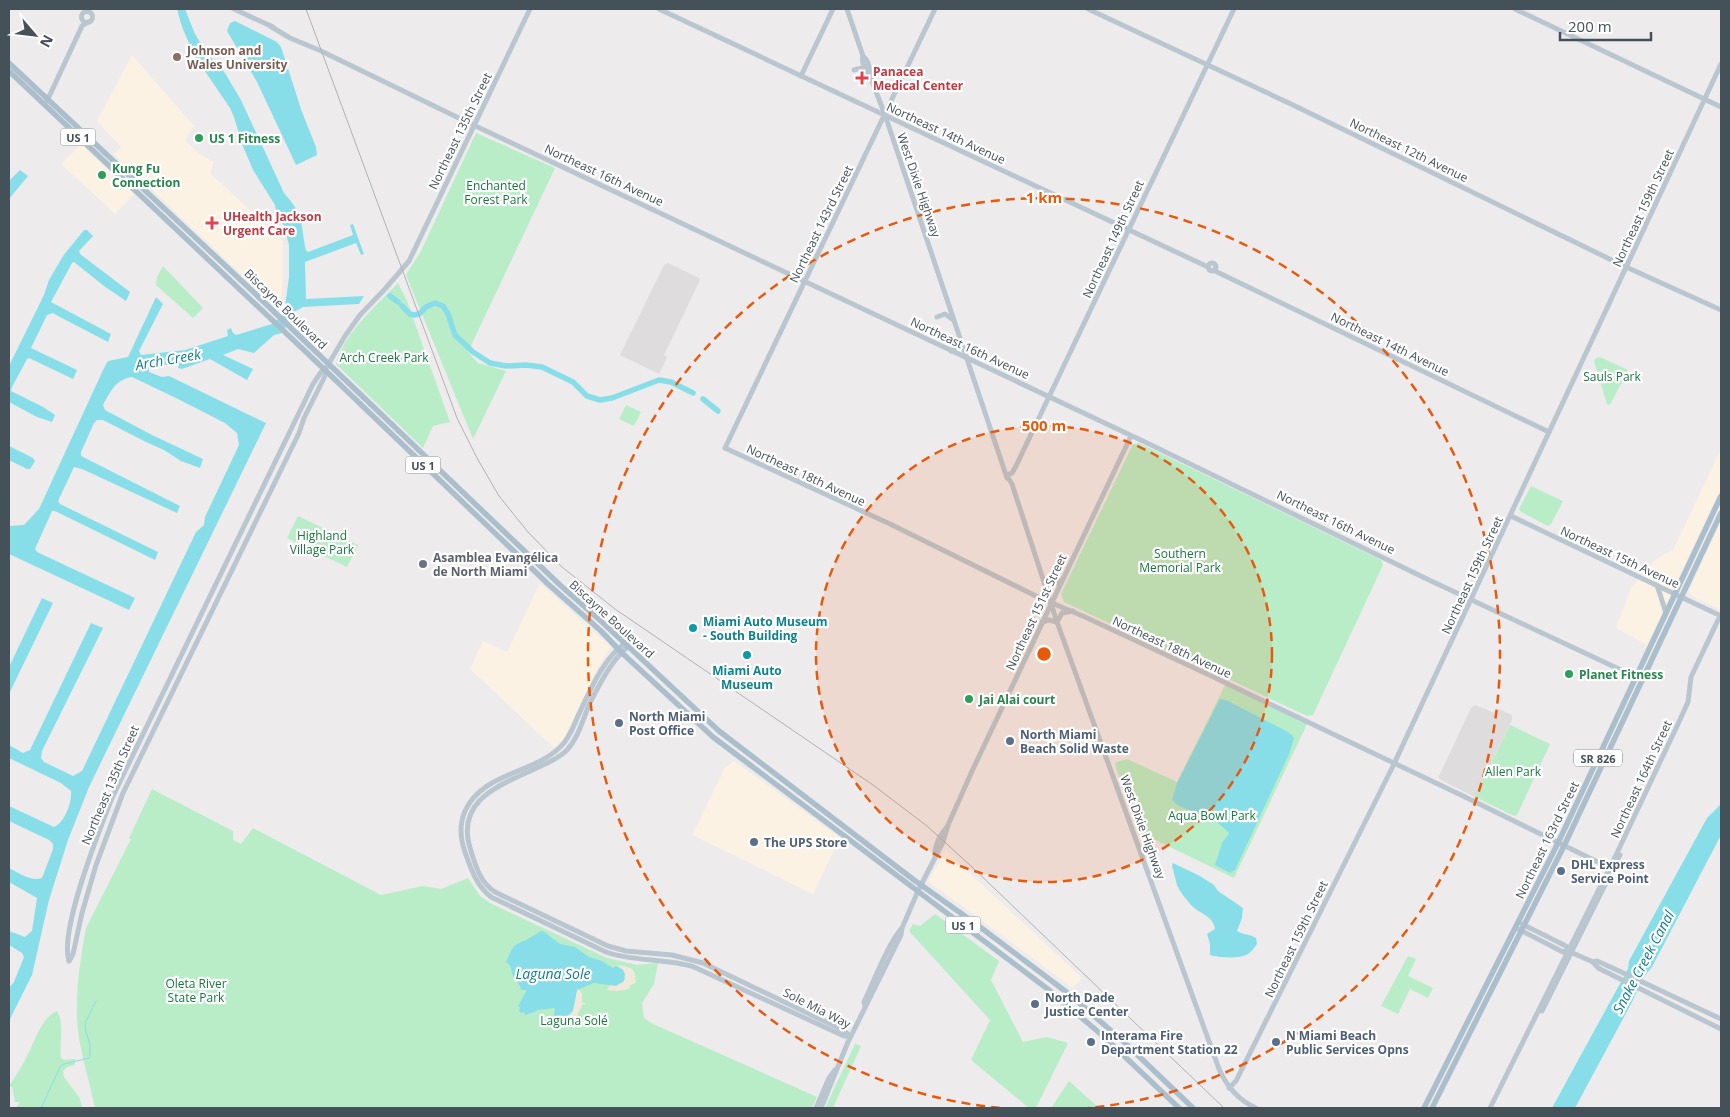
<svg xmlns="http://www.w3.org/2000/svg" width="1730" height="1117" font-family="'Open Sans',sans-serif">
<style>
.commercial{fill:#fbf2e3}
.education{fill:#dfdcdd}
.green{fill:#b9edc8}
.sand{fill:#f0e8db}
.water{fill:#87dee9}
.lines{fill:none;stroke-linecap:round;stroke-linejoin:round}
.stream{stroke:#87dee9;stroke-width:1}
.river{stroke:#87dee9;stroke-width:5.5}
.secondary{stroke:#b9c6d0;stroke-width:5}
.primary{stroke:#abbecb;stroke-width:5.5}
.rail{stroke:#aeb2b6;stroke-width:1}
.ring{fill:none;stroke:#e8590c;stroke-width:2.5;stroke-dasharray:9 6}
.education-dot{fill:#8d6e63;stroke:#fff;stroke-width:2}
.health-dot{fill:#e0444e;stroke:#fff;stroke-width:2}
.leisure-dot{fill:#2e9e5b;stroke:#fff;stroke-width:2}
.worship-dot{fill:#6b7280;stroke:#fff;stroke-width:2}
.culture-dot{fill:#0f9aa8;stroke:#fff;stroke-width:2}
.service-dot{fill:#5c6f8a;stroke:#fff;stroke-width:2}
.labels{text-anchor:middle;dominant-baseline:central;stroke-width:4.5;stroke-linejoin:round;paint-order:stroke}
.shield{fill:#fff;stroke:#7c858a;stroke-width:1}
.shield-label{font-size:11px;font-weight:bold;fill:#445158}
.education-label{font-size:12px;font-weight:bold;fill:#785e54;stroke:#fff;text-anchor:start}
.health-label{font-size:12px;font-weight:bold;fill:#be3a42;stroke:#fff;text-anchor:start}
.street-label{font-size:12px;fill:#445158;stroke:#fff}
.leisure-label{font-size:12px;font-weight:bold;fill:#27864d;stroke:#fff;text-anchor:start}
.park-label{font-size:12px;fill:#18773e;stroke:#fff}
.worship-label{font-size:12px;font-weight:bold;fill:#5b616d;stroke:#fff;text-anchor:start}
.culture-label{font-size:12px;font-weight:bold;fill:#0d838f;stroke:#fff;text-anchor:start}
.service-label{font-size:12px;font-weight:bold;fill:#4e5e75;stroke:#fff;text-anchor:start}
.water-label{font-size:14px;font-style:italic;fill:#0f7d8b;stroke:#fff}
.centre{fill:#e8590c;stroke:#fff;stroke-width:2.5}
.ring-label{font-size:15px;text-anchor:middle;font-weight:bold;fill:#e8590c;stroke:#fff;stroke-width:4.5;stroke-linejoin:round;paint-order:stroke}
</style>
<rect width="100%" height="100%" fill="#eeebec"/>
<!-- commercial -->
<g class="commercial">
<polygon points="132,55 194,126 185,140 199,154 214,162 210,173 283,241 282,296 274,305 114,154 121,147 97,121"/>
<polygon points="81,144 134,194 115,214 61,164"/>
<polygon points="1721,449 1721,488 1647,645 1616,628 1631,588 1656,559 1673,550"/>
<polygon points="1721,521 1721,610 1690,595 1689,591"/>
<polygon points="540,583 611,647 598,667 565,737 554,748 470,669 483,641 507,652"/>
<polygon points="734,761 840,838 813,894 692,835 725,768"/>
<polygon points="946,851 1082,978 1073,988 928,881"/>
</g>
<!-- education -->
<g class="education">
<polygon points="668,263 699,278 700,280 664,355 667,357 659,374 620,355 664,265"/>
<polygon points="1475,705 1492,712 1495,712 1499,709 1512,715 1512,720 1475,797 1439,779 1439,776 1471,708"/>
</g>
<!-- green -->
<g class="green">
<polygon points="476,133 555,168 468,352 478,363 506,371 473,439 406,275 421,251"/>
<polygon points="163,266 203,308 193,318 156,285 157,277"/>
<path d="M398 283 407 301 450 422 433 426 423 448 336 364C343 334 377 305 398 283Z"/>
<polygon points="1600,357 1628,370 1610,405 1607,404 1594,361 1596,358"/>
<polygon points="626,405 641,412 634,426 619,419"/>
<polygon points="1139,443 1381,560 1383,565 1313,715 1307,716 1064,602 1061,594 1133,444"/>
<polygon points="1531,486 1563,501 1551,524 1548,526 1521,512 1519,509"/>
<polygon points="298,516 358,545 347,567 287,538"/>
<polygon points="1226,683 1308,722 1234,878 1139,832 1115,765 1116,762 1127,759 1177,782"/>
<polygon points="1510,725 1550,744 1517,815 1514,816 1475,797"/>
<path d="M152 789 233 831V840L241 844 253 828 381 895 423 886 441 889 468 878 480 896 490 903 607 958 637 965 658 963 654 984 642 1003 644 1018 651 1023 817 1097 812 1108H95C91 1087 84 1066 80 1044 73 1005 79 967 86 928L131 839 129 838Z"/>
<polygon points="935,914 999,961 991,980 1023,1042 1047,1037 1068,1043 1036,1108 1029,1108 971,1060 990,1020 909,931 913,924 920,926"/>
<polygon points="1408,956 1416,959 1408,976 1433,988 1428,998 1410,989 1398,1014 1381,1006"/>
<path d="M57 1011C65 1025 59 1042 61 1058L64 1060 75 1059V1065L67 1067 63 1071 64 1077 79 1097 83 1108H16L20 1102H15L12 1087 9 1086C16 1076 22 1066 27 1056 35 1041 41 1018 57 1011Z"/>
<polygon points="855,1044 861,1046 833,1108 825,1108"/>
<polygon points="1069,1081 1099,1108 1051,1108"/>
</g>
<!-- sand -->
<g class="sand">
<path d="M617 965C624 966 634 967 635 974 636 977 635 980 636 983L630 985 629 989 618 991 607 990 610 985 622 983 625 979 623 970Z"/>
<path d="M579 989 582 994V1002L586 1004H583C577 1013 577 1024 563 1024L562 1027H559L554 1015 556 1017 570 1015 573 1009 577 990Z"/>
</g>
<!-- water -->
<g class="water">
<path d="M177 9H185L195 34 206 52 225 73 241 100 284 193C305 216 300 223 306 250L308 252 353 235 350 225 353 224 364 254 361 255 356 243 305 262 306 299 364 296 359 304 303 307 294 312 282 333 274 335 254 353 238 349 223 355 253 369 247 380 210 359 182 369 178 368 179 364 152 366 149 368V372L162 377 169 376 266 423 89 787 68 840 49 900 32 975 9 1021V988L14 982 24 957 22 953 9 945V931L25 937 32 931 37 898 9 882V868C19 873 31 882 42 878L53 849V844L49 840 9 821V806L54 827C65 822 72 802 71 791L61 783 9 758V745L23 753 30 750 91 623 103 628 42 751 41 758 44 762 73 776 82 771 196 532 204 525 205 517 239 445 237 433 225 423 176 398 132 377C116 379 110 392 103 405L105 410 152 435 203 459 200 468 181 461 164 450 146 442 103 420H97L94 423 81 452V456L180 506 177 513 82 469 74 467 58 501 60 504 158 552 155 560 55 511H52L35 549 37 552 135 598 129 610 9 554V526L24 525 39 509 104 368 108 361 128 357 156 297 163 304 139 351 141 355 185 350 228 336 227 330 231 328 233 333 236 335 272 324 284 314 289 277V245L284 226 277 215 275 205 253 170 242 144 234 117 230 108 194 55 182 27Z"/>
<polygon points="235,21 277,42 281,47 302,112 316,147 317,155 296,165 257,82 227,31 230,23"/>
<polygon points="20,170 28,176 9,199 9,181"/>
<polygon points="84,230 87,230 93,236 79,251 80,254 130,292 126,301 104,286 74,262 72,263 51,302 111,334 108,342 58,316 53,313 47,315 31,348 77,370 73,379 29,358 27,359 12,387 11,391 43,407 55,415 52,422 37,417 9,402 9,366 44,295 49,280 63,256"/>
<polygon points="9,446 33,458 35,461 30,469 27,469 9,460"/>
<polygon points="42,598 53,603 9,694 9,667"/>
<path d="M1220 699 1226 700 1286 731 1292 735 1294 738 1290 752 1235 870 1230 873 1215 865 1222 843 1229 833C1221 825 1212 818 1202 814 1190 809 1181 810 1172 800L1177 783Z"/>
<polygon points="1721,804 1721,835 1652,967 1643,978 1632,1002 1575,1108 1552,1108 1628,969 1629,961 1707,818"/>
<path d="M1173 863 1200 876 1214 885 1218 891 1243 908 1242 918 1237 931C1243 935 1250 934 1256 938L1257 944C1254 948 1252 951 1248 954 1240 959 1220 958 1210 955V944L1207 934 1215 929C1213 915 1199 914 1191 905 1186 899 1180 892 1177 885 1175 879 1174 872 1172 866Z"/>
<path d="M543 931 560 944 575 947 589 957 602 961 613 968 616 966 623 970 625 974 624 981 616 986 594 983 577 990 573 1011 565 1018 556 1017 554 1015 555 1008 537 1010V1011L525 1015 524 1012 521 1013 519 1010 520 1008 518 1006 527 990H521C520 983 516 982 513 976 510 970 513 966 506 962 515 944 510 947 528 939 534 936 537 932 543 931Z"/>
</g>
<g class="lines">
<!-- stream -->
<polyline class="stream" points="41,1108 60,1067 64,1064 89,1058 90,1057 90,1044 86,1032 85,1023 96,1001"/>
<!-- river -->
<g class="river">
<polyline points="390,296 398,302"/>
<polyline points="402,306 410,314 414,315 419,314 426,307 435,303 443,306 448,314 455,335 473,352 490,363 506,366 526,365 542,367 573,382 587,396 600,400 612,398 659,380 671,382 693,393"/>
<polyline points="703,399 718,411"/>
</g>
<!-- secondary -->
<g class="secondary">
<polyline points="234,9 273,27"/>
<polyline points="659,9 1208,267"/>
<path d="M847 9 863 56C861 63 866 71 870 76L885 115 1007 478"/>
<polyline points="935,9 725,448 888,523 1040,598 1085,617 1205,673 1461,795 1610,868"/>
<polyline points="1088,9 1291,104 1626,267 1721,310"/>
<polyline points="1515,9 1721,107"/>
<circle cx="87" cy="17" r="5.5"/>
<polyline points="270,26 290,38 319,50 467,122 1145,442 1427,579 1636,677"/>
<path d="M863 56C869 60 870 69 870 76"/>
<polyline points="854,70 862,68 866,70"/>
<polyline points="801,76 833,9"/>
<polyline points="47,101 82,26 88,22"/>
<circle cx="1212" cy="267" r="4"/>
<polyline points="1213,270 1549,432"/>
<polyline points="937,317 945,314 952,319"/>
<polyline points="951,351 958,345 961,340"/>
<polyline points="1007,475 1012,473 1016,466 1234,9"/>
<path d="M1007 476 1012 484 1057 622 1219 1069C1227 1087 1238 1100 1256 1108"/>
<polyline points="1511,516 1721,616"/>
<polyline points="1045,583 1053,585 1062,580"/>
<polyline points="1657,585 1666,613"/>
<polyline points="1042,622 1049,620 1057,622"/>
<polyline points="1057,622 1062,613 1073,611"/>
<path d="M625 643C602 660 590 691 578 716 574 726 570 735 564 743 538 774 483 771 465 811 459 825 460 838 465 852 471 869 476 885 491 897L606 952C634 962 666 958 694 967L844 1036H850"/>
<path d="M628 646C623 652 617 657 613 663 604 675 597 689 590 703 583 718 579 737 567 750 560 757 550 762 541 766 504 784 453 798 471 851 476 867 480 882 495 892L608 946 626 951 672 955 703 963 843 1030 850 1036"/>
<path d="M935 854C935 844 941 833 948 826"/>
<polyline points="1522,924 1566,946 1568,951"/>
<polyline points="1518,929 1563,952 1568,951 1593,962 1597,961 1617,970 1721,1019"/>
<polyline points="69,961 73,954 82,913 96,865 123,793 299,433 304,418 325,376 325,370 345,336 360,315 385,289 409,261 530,9"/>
<path d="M69 961C59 931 99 831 112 798L313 384 321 372 325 370"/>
<polyline points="1593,962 1598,968 1721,1029"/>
<path d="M865 1006 864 1002C874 981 888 944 902 928"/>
<polyline points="1542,1011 1620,855"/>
<polyline points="1229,1088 1236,1081 1393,766 1721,64"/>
<polyline points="816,1108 829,1078 835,1070"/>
<polyline points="821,1108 848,1042 901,935 902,928 918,891 943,842 948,825 973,769 1131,436"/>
<polyline points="1490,1108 1617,853 1678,724 1688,702 1691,677 1718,620 1721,617"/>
</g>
<!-- primary -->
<g class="primary">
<polyline points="9,63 246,285 560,585 602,622 719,731 914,880 976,924 1069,994 1125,1043 1193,1108"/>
<polyline points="9,71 325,370 548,584 601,631 622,653 713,737 1049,990 1103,1036 1179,1108"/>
<polyline points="1424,1108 1558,843 1721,496"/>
<polyline points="1432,1108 1564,846 1721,513"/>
</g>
<!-- rail -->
<polyline class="rail" points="306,9 457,418 477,458 499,496 528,532 562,567 615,609 873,785 927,826 972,867 1224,1108"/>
</g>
<!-- distance rings -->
<circle cx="1044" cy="654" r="228" fill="#e8590c" fill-opacity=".12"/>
<g class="ring">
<circle cx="1044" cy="654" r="228"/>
<path d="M1000 1108A456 456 0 1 1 1088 1108"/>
</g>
<!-- markers -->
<circle class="education-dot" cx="177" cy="57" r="5"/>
<g class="health-dot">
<path d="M859.5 70.5h5v5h5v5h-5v5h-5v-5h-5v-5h5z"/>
<path d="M209.5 215.5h5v5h5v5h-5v5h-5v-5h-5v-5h5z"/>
</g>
<g class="leisure-dot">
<circle cx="199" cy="138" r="5"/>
<circle cx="102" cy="175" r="5"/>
<circle cx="1569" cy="674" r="5"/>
<circle cx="969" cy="699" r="5"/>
</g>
<circle class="worship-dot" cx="423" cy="564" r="5"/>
<g class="culture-dot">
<circle cx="693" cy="628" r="5"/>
<circle cx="747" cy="655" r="5"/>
</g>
<g class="service-dot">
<circle cx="619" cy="723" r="5"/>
<circle cx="1010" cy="741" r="5"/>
<circle cx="754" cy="842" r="5"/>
<circle cx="1561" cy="871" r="5"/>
<circle cx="1035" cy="1004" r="5"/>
<circle cx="1091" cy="1042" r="5"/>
<circle cx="1276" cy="1042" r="5"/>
</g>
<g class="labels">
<!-- shield labels -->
<g class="shield">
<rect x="60.5" y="128.5" width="35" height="17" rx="4"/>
<rect x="405.5" y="456.5" width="35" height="17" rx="4"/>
<rect x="1574" y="749.5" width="48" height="17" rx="4"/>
<rect x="945.5" y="916.5" width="35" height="17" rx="4"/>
</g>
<g class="shield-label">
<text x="78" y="137">US 1</text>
<text x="423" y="465">US 1</text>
<text x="1598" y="758">SR 826</text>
<text x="963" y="925">US 1</text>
</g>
<!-- education labels -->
<g class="education-label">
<text x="187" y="50">Johnson and<tspan x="187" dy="14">Wales University</tspan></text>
</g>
<!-- health labels -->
<g class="health-label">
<text x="873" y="71">Panacea<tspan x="873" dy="14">Medical Center</tspan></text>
<text x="223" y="216">UHealth Jackson<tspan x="223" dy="14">Urgent Care</tspan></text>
</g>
<!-- street labels -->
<g class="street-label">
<text transform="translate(460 131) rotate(-64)">Northeast 135th Street</text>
<text transform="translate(946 133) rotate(25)">Northeast 14th Avenue</text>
<text transform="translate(1409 150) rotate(26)">Northeast 12th Avenue</text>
<text transform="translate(604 175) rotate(25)">Northeast 16th Avenue</text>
<text transform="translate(919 185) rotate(71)">West Dixie Highway</text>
<text transform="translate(1643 208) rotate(-65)">Northeast 159th Street</text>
<text transform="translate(821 224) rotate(-64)">Northeast 143rd Street</text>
<text transform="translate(1113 239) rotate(-65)">Northeast 149th Street</text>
<text transform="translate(286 309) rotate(44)">Biscayne Boulevard</text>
<text transform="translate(1390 344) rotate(26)">Northeast 14th Avenue</text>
<text transform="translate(970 348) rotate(25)">Northeast 16th Avenue</text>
<text transform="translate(806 475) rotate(25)">Northeast 18th Avenue</text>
<text transform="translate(1336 522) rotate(26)">Northeast 16th Avenue</text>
<text transform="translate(1620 557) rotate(25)">Northeast 15th Avenue</text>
<text transform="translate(1472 575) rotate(-65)">Northeast 159th Street</text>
<text transform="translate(1036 612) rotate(-65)">Northeast 151st Street</text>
<text transform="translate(612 619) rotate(42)">Biscayne Boulevard</text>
<text transform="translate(1172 647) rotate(25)">Northeast 18th Avenue</text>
<text transform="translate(1641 779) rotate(-65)">Northeast 164th Street</text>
<text transform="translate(110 785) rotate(-67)">Northeast 135th Street</text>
<text transform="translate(1143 827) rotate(70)">West Dixie Highway</text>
<text transform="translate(1547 840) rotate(-64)">Northeast 163rd Street</text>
<text transform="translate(1296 939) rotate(-64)">Northeast 159th Street</text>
<text transform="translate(817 1008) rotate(27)">Sole Mia Way</text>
</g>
<!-- leisure labels -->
<g class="leisure-label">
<text x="209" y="138">US 1 Fitness</text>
<text x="112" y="168">Kung Fu<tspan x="112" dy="14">Connection</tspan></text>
<text x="1579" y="674">Planet Fitness</text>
<text x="979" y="699">Jai Alai court</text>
</g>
<!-- park labels -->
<g class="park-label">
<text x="496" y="185">Enchanted<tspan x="496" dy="14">Forest Park</tspan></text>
<text x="384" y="357">Arch Creek Park</text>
<text x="1612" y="376">Sauls Park</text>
<text x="322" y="535">Highland<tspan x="322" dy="14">Village Park</tspan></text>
<text x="1180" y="553">Southern<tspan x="1180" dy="14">Memorial Park</tspan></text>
<text x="1513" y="771">Allen Park</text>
<text x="1212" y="815">Aqua Bowl Park</text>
<text x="196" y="983">Oleta River<tspan x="196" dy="14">State Park</tspan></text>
<text x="574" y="1020">Laguna Solé</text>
</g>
<!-- worship labels -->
<g class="worship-label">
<text x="433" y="557">Asamblea Evangélica<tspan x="433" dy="14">de North Miami</tspan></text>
</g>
<!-- culture labels -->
<g class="culture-label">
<text x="703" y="621">Miami Auto Museum<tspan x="703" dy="14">- South Building</tspan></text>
<text x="747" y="670" text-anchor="middle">Miami Auto<tspan x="747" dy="14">Museum</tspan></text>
</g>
<!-- service labels -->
<g class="service-label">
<text x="629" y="716">North Miami<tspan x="629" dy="14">Post Office</tspan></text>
<text x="1020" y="734">North Miami<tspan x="1020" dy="14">Beach Solid Waste</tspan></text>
<text x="764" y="842">The UPS Store</text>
<text x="1571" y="864">DHL Express<tspan x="1571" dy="14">Service Point</tspan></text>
<text x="1045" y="997">North Dade<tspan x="1045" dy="14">Justice Center</tspan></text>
<text x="1101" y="1035">Interama Fire<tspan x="1101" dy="14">Department Station 22</tspan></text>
<text x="1286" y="1035">N Miami Beach<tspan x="1286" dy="14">Public Services Opns</tspan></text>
</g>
<!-- water labels -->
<g class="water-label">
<text transform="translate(168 359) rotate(-10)">Arch Creek</text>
<text transform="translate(1643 962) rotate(-62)">Snake Creek Canal</text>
<text x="553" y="973">Laguna Sole</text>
</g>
</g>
<circle cx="1044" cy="654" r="8" class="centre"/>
<g class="ring-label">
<text x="1044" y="203">1 km</text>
<text x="1044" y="431">500 m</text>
</g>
<!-- border -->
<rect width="1730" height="1117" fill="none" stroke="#445158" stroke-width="20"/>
<!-- north arrow -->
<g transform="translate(35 35) rotate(118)" stroke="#ffffff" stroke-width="4" paint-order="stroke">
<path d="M0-4L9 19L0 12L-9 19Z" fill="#445158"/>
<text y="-8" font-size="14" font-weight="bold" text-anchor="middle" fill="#445158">N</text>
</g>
<!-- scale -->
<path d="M1560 32v8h91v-8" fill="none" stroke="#445158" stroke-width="2.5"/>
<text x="1568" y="32" font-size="15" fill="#445158" stroke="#ffffff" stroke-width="4" paint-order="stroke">200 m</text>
</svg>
